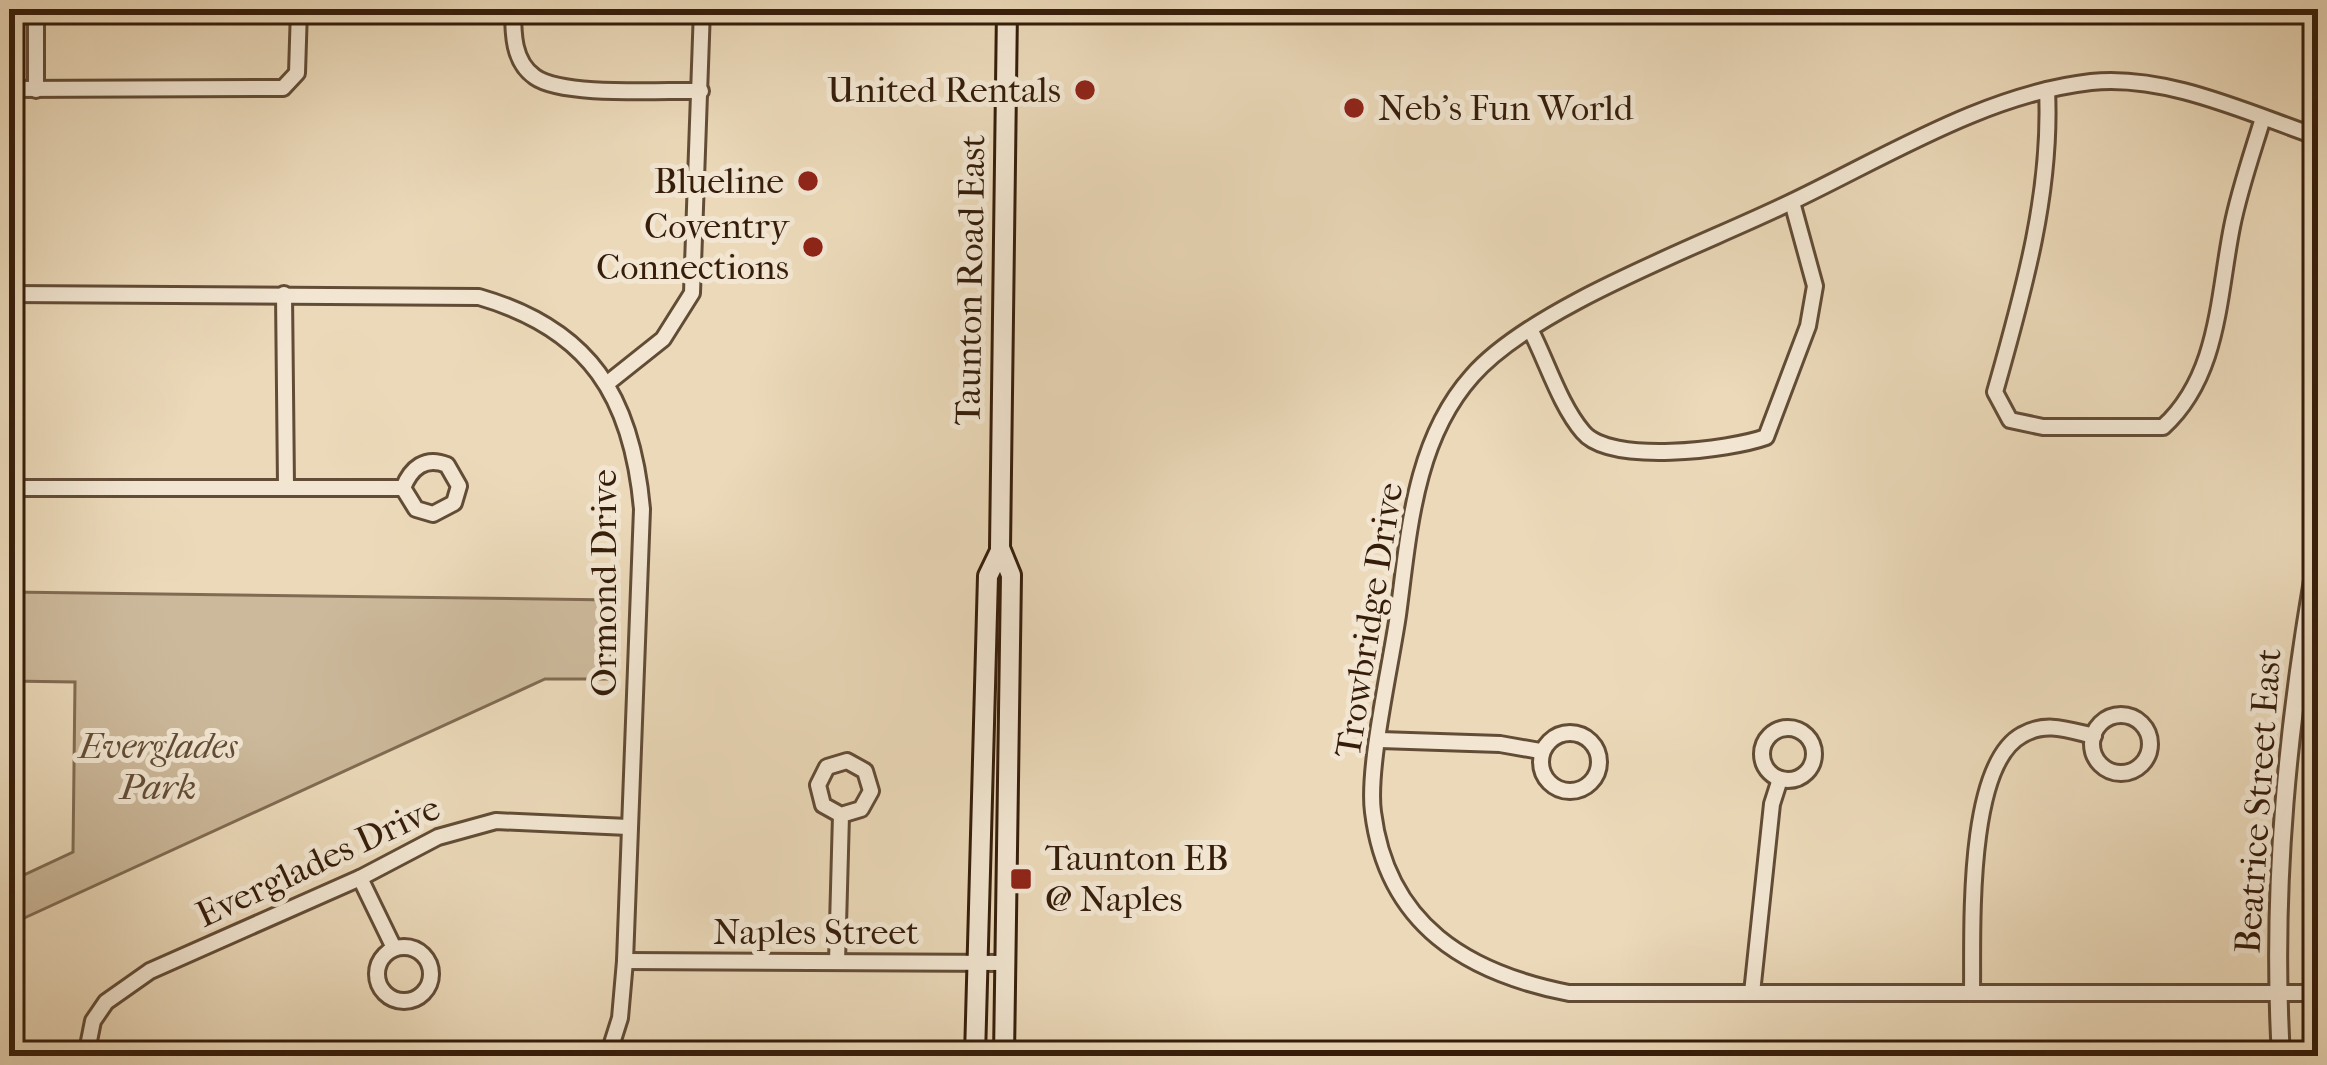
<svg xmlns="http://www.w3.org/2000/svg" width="2327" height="1065" font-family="'IM FELL French Canon',serif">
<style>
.green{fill:#ccb99b;stroke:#806b52;stroke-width:3}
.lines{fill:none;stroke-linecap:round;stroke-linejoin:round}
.minor-casing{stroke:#624c36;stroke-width:20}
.tertiary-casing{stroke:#624c36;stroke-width:22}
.secondary-casing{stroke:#351d0a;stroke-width:24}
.minor{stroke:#f2e6d2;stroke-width:14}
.tertiary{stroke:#f2e6d2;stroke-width:16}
.secondary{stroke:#f2e6d2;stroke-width:18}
.poi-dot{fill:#8f2418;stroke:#f2e6d2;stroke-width:4.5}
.labels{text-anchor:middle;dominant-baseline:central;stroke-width:10;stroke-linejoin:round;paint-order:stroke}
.poi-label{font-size:36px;fill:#351d0a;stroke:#f2e6d2;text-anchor:end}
.street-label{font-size:36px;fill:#351d0a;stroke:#f2e6d2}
.park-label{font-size:36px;font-style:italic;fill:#624c36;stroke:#f2e6d2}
</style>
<rect width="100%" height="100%" fill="#ebd9b9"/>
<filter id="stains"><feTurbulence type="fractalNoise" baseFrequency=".00167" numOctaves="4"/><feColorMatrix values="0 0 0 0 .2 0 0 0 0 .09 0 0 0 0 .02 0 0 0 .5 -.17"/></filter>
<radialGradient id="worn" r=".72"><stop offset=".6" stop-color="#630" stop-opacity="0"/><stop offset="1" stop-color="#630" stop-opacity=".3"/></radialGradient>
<!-- green -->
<polygon class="green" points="9,592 614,600 610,679 545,679 9,925 9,882 73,852 75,682 9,681"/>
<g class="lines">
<defs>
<g id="minor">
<path d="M513 9C513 33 513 62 535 77 563 97 664 90 701 91"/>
<polyline points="9,89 283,88 297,73 299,9"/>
<polyline points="36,90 36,9"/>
<path d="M2047 90C2052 193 2023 293 1995 392L2010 420 2043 427H2163C2219 376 2218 297 2232 227 2239 191 2252 154 2263 118"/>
<path d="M2318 137C2248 113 2166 74 2091 82 1985 94 1884 158 1789 203 1703 245 1533 306 1472 376 1414 441 1409 533 1398 615 1391 664 1367 768 1373 812 1387 925 1467 973 1569 993H2318"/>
<path d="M9 294 479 297C590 329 632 397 642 509L625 961 620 1018 608 1056"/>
<polyline points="284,294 286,486"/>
<path d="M1531 331C1547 362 1560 405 1583 432 1610 465 1730 450 1766 437L1808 326 1815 286 1792 202"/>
<polyline points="609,382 663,339 692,293 702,9"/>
<path d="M9 488H403L416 509 433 514 454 503 459 486 447 465C425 456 411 468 403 488"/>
<circle cx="2121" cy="744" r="29"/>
<circle cx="1788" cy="754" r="26"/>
<circle cx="1570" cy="762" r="29"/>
<polyline points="1380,740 1500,744 1540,751"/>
<polyline points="360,878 394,948"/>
<circle cx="404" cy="974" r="27"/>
<polyline points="625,961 1006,963"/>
<polyline points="837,962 841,815 823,805 818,785 827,767 847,761 865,771 871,791 861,809 841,815"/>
<polyline points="1752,993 1772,804 1780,779"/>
<path d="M1972 993C1973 935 1965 766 2022 735 2046 721 2068 730 2094 736"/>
<polyline points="86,1056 93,1021 106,1002 150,971 360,878 438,837 496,821 628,827"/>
</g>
<path id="tertiary" d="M2281 1056C2271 886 2288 719 2318 552"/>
<g id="secondary">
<polyline points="975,1056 988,576 1000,551"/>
<polyline points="1004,1056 1011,575 1000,548 1007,9"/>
</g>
</defs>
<!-- minor casing -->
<use href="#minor" class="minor-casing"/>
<!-- tertiary casing -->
<use href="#tertiary" class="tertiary-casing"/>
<!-- secondary casing -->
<use href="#secondary" class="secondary-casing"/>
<!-- minor -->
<use href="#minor" class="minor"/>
<!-- tertiary -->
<use href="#tertiary" class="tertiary"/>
<!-- secondary -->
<use href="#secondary" class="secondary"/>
</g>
<!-- markers -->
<g class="poi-dot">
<circle cx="1085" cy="90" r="12"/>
<circle cx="1354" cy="108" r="12"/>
<circle cx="808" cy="181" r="12"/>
<circle cx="813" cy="247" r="12"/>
<rect x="1009" y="867" width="24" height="24" rx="6"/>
</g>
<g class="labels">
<!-- poi labels -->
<g class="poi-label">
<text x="1061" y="90">United Rentals</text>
<text x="1378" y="108" text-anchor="start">Neb's Fun World</text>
<text x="784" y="181">Blueline</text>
<text x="789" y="226">Coventry<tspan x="789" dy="41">Connections</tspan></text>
<text x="1045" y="858" text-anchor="start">Taunton EB<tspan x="1045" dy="41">@ Naples</tspan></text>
</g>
<!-- street labels -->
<g class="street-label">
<text transform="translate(970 280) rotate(-89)">Taunton Road East</text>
<text transform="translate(604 583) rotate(-90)">Ormond Drive</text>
<text transform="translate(1369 620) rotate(-81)">Trowbridge Drive</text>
<text transform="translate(2258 801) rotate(-86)">Beatrice Street East</text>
<text transform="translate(318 861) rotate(-25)">Everglades Drive</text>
<text x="816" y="932">Naples Street</text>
</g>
<!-- park labels -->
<g class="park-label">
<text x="158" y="746">Everglades<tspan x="158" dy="41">Park</tspan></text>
</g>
</g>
<!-- margin -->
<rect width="2327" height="1065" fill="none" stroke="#ebd9b9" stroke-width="48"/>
<rect x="12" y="12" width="2303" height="1041" fill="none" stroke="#351d0a" stroke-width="6"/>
<rect x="24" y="24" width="2279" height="1017" fill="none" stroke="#351d0a" stroke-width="3"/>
<rect width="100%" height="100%" filter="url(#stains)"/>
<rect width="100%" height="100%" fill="url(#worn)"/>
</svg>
